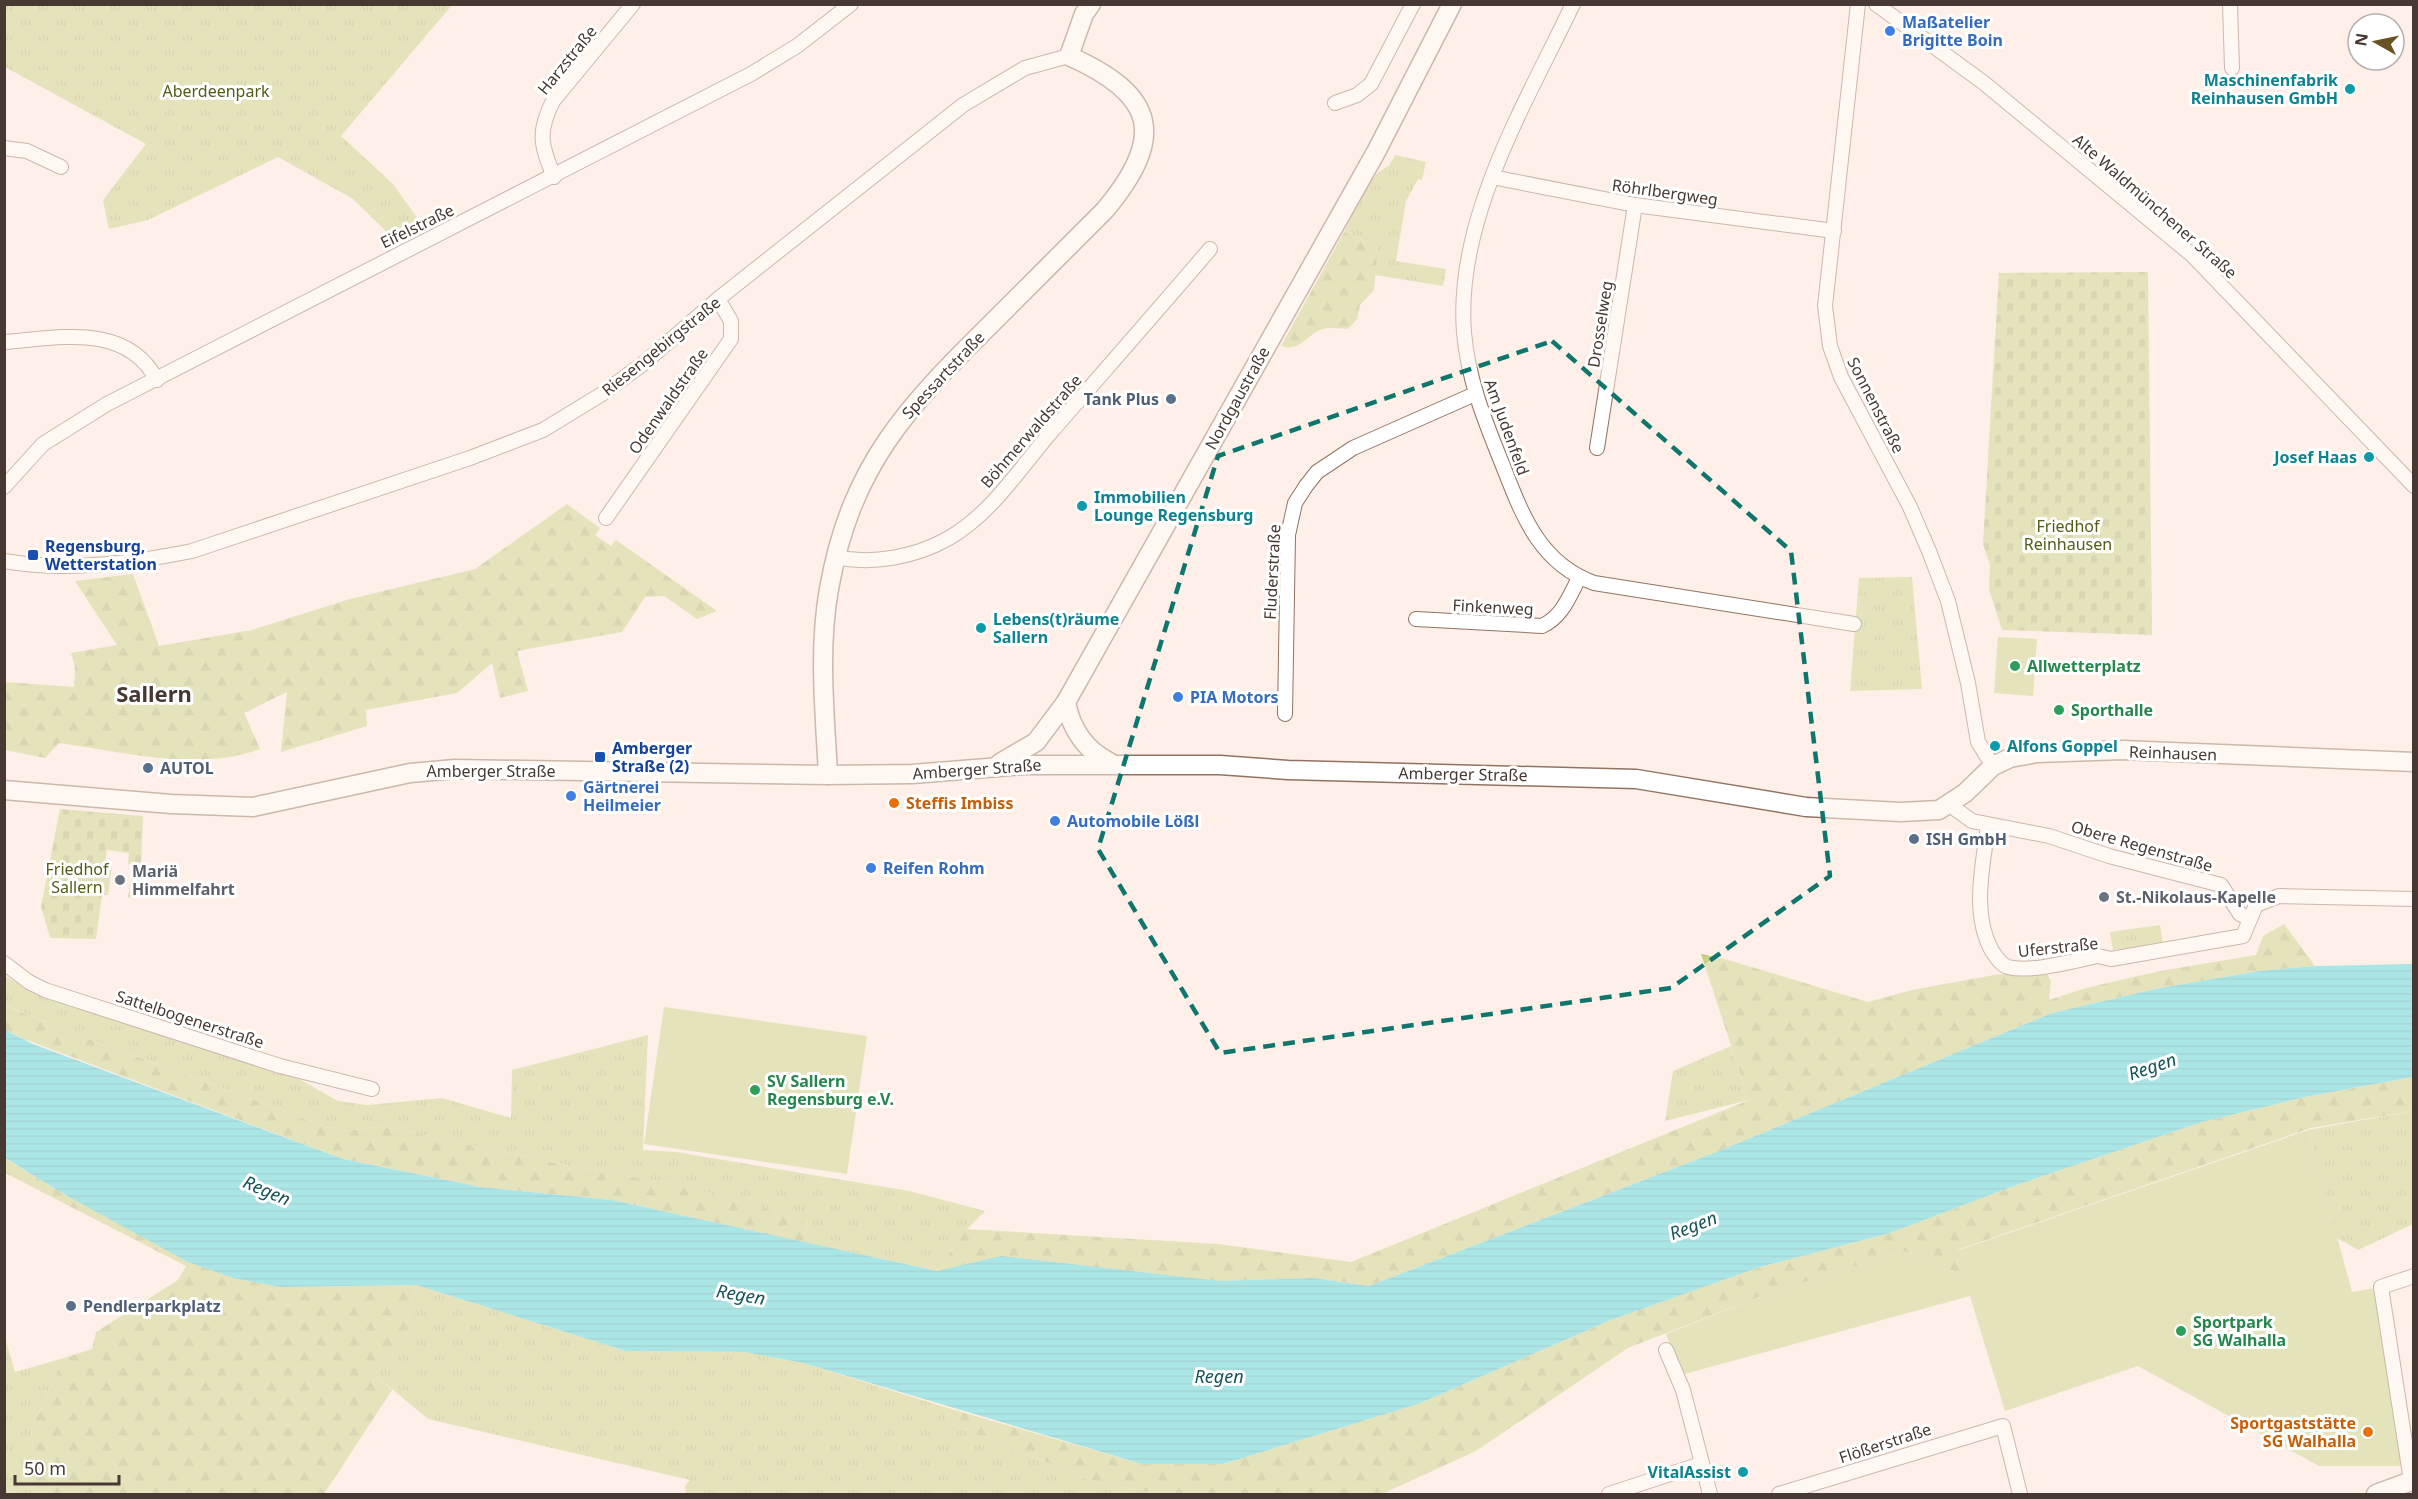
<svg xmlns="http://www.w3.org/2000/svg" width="2418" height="1499" font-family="'Noto Sans',sans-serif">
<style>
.grass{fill:url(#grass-tufts)}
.forest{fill:url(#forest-firs)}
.cemetery{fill:url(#cemetery-stones)}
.garden{fill:#c8d287}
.water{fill:url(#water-rules)}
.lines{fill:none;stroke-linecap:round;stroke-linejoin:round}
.street-casing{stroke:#927362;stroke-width:16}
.secondary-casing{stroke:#927362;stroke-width:21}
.street{stroke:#fff;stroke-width:14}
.secondary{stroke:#fff;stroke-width:18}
.marked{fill:none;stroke:#0f766e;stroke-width:4.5;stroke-dasharray:12 8;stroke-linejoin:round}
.shop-dot{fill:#3f7fe0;stroke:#fff;stroke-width:2}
.culture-dot{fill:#0f9aa8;stroke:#fff;stroke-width:2}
.service-dot{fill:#5c6f8a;stroke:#fff;stroke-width:2}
.transit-dot{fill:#1a4fb4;stroke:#fff;stroke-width:2}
.leisure-dot{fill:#2e9e5b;stroke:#fff;stroke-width:2}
.food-dot{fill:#e8710a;stroke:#fff;stroke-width:2}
.worship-dot{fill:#6b7280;stroke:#fff;stroke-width:2}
.labels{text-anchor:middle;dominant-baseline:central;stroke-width:6;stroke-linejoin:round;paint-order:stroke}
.shop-label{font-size:16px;font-weight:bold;fill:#366cbe;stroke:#fff;text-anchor:start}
.street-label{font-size:16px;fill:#473932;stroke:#fff}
.culture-label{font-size:16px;font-weight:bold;fill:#0d838f;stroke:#fff;text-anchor:end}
.park-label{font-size:16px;fill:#555c16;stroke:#fff}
.service-label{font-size:16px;font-weight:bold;fill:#4e5e75;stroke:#fff;text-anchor:start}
.transit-label{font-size:16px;font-weight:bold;fill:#164399;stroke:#fff;text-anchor:start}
.leisure-label{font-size:16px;font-weight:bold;fill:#27864d;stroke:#fff;text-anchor:start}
.food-label{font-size:16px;font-weight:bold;fill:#c56008;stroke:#fff;text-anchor:start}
.worship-label{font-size:16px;font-weight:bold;fill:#5b616d;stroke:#fff;text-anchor:start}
.water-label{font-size:18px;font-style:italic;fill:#155358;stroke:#fff}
.district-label{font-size:22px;font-weight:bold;fill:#473932;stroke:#fff}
</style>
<defs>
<pattern id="grass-tufts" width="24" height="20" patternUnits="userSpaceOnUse" patternTransform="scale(1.5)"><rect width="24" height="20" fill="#c8d287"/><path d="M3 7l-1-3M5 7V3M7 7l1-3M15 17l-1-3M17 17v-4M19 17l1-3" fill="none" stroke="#adb575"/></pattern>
<pattern id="forest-firs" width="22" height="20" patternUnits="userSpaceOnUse" patternTransform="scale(1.5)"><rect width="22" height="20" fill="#c8d287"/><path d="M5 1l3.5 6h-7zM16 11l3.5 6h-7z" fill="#adb575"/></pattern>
<pattern id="cemetery-stones" width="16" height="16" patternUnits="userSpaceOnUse" patternTransform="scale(1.5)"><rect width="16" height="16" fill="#c8d287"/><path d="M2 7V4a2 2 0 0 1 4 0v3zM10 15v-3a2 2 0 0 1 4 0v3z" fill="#adb575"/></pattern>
<pattern id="water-rules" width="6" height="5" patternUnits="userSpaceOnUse" patternTransform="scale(1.5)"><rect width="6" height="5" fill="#47d9e7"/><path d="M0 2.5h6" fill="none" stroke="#3db1bc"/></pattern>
</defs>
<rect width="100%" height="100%" fill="#fef0e8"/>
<!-- grass -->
<g class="grass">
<polygon points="4,5 452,5 341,136 393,184 425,229 398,243 353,199 278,157 148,220 109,229 103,200 146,144 5,67"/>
<path d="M1395 155 1426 162 1422 180 1418 179 1406 201 1396 261 1446 269 1443 286 1375 275 1378 247 1344 232C1355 212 1367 174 1389 166Z"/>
<polygon points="1912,577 1922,689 1850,691 1859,578"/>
<polygon points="2160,925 2163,944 2113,950 2110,932"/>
<polygon points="4,975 37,995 297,1078 338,1101 367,1105 442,1098 511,1118 512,1070 648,1035 643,1150 676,1152 909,1191 985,1211 967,1229 937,1271 802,1242 808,1221 674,1184 564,1165 381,1126 340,1132 54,1026 5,1005"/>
<polygon points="1731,1046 1749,1100 1665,1121 1673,1071"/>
<polygon points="2413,1111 2413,1224 2358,1250 2337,1238 2308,1130"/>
<polygon points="416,1285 626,1351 744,1352 803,1363 948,1408 946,1422 1098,1483 1162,1494 686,1494 685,1486 690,1480 428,1419 375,1375 403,1342"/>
<polygon points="4,1334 15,1372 64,1358 31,1429 36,1473 32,1494 5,1494"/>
</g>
<!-- forest -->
<g class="forest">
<path d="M1344 232 1378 247 1374 290 1360 305 1357 319 1348 329C1341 329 1330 327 1323 329 1306 334 1302 352 1281 346Z"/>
<path d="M567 504 600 528 595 535 611 546 616 540 717 611 697 619 664 596 645 597 622 632 517 651 528 691 500 698 492 663 457 693 366 710 367 726 281 752 287 692 244 713 260 749C197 772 124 752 59 743L45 758 5 750V682L74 687 75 666 71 653 117 645 75 581 133 574 159 646 252 630 350 599 475 569Z"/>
<polygon points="2284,924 2315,966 2259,971 2160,988 2052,1013 1719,1151 1369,1286 1314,1278 1219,1281 937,1271 967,1229 1218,1244 1351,1262 1749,1100 1701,954 1725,959 1868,1002 1912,990 1994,975 2045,970 2051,981 2049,1000 2086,988 2160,971 2256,955 2263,936"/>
<polygon points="4,1005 54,1026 340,1132 381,1126 564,1165 674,1184 808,1220 802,1242 612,1200 481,1187 343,1159 24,1039 5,1030"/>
<polygon points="2413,1077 2413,1111 2311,1128 1957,1250 1964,1276 1903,1251 1756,1298 1628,1348 1476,1451 1382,1494 1162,1494 1098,1483 946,1422 948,1408 1142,1464 1223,1464 1418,1404 1611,1320 1760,1267 1890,1233 2011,1187 2202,1122 2305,1097"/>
<polygon points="4,1158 62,1193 281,1287 416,1285 403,1342 375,1375 392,1390 324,1494 32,1494 36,1473 31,1429 64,1358 92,1349 96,1332 178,1280 186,1266 5,1173"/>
</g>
<!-- cemetery -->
<g class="cemetery">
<polygon points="2148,272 2152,635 2002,630 1989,589 1990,565 1983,544 1999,273"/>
<polygon points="60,809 143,816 140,893 133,898 128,897 133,865 128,864 129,853 107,850 105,864 112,866 108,895 102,895 96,939 50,938 41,907"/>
</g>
<!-- garden -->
<g class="garden">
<polygon points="1998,637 2037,639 2033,696 1994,693"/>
<polygon points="664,1007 867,1036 847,1174 644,1144"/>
<polygon points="2308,1130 2352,1292 2375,1288 2402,1466 2319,1466 2138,1366 2005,1411 1970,1296 1681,1375 1666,1334 1756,1298 1903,1251 1964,1276 1956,1251"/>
</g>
<!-- water -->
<polygon class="water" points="2414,964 2413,1077 2305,1097 2202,1122 2011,1187 1890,1233 1760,1267 1611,1320 1418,1404 1223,1464 1142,1464 803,1363 744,1352 626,1351 416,1285 281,1287 233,1278 188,1262 62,1193 5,1158 5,1030 33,1044 343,1159 481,1187 612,1200 937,1271 1001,1256 1219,1281 1314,1278 1369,1286 1719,1151 2052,1013 2160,988 2259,971 2315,966"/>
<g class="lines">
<defs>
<g id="street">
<path d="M1573 4C1526 103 1455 219 1464 332 1468 382 1487 426 1505 471 1524 520 1542 564 1594 583L1854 624"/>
<polyline points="1858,4 1825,306 1830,346 1841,377 1910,507 1929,551 1948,601 1968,683 1978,742 1993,766"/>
<polyline points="1876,4 1984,83 2192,255 2414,486"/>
<polyline points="2230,4 2232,68"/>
<polyline points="1335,103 1357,95 1371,84 1413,4"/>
<polyline points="4,148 27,151 61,167"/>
<path d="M554 177C541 145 537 133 553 101L633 4"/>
<polyline points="1492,177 1635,205 1834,231"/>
<path d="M4 342C59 338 126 322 157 380"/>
<polyline points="1597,448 1635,205"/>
<polyline points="4,487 43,444 107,404 751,74 797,46 851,4"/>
<polyline points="606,518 731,339 731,321 718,299"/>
<path d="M835 557C872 565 916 557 949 538 992 513 1020 468 1052 431 1105 370 1158 310 1210 249"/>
<path d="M4 561C67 572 131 563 192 551L470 458 543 430 602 394 644 363 718 299 963 105 1025 68 1069 56"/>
<path d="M1416 619 1542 626C1562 617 1569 597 1579 578"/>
<polyline points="1285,714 1288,535 1295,503 1306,486 1317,472 1353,448 1475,394"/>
<polyline points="1950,805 1972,821 2049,836 2109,856 2221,885 2240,914 2250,919"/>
<path d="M1988 825C1983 866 1971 913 1992 951 1996 957 2001 965 2008 967 2031 973 2073 961 2098 956L2111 959 2243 936 2256 905 2279 896 2414 899"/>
<polyline points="4,963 29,982 45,990 280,1066 372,1089"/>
<polyline points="1666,1350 1683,1390 1710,1494"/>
<polyline points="2411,1481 2381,1287 2414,1276"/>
<polyline points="1609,1494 1701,1464"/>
<polyline points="1779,1494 2003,1426 2020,1494"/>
</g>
<g id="secondary">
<path d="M1066 702C1071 729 1086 751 1111 763"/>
<polyline points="1000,763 1036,742 1066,702 1376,152 1452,4"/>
<path d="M828 775C825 714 818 650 829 589 851 465 907 407 992 323 1030 285 1067 248 1105 210 1166 137 1157 95 1069 56L1084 14 1091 4"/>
<polyline points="4,790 171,804 253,807 410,773 455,769 828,775 912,774 1024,765 1220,765 1288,770 1636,779 1806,807 1901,812 1939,810 1965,793 1993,766 2010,758 2037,753 2123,750 2414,762"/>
<polyline points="2376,1494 2414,1480"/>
</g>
</defs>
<!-- street casing -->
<use href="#street" class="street-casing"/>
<!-- secondary casing -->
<use href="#secondary" class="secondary-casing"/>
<!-- street -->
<use href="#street" class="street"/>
<!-- secondary -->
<use href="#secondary" class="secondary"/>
</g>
<!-- marked area -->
<path d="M0 0H2418V1499H0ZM1552 341 1791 551 1830 876 1671 988 1220 1053 1098 849 1218 456Z" fill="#fef0e8" fill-opacity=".55" fill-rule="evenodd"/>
<path class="marked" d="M1552 341 1791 551 1830 876 1671 988 1220 1053 1098 849 1218 456Z"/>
<!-- markers -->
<g class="shop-dot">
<circle cx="1890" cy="31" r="6"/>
<circle cx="1178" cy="697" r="6"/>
<circle cx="571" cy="796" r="6"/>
<circle cx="1055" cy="821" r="6"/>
<circle cx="871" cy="868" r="6"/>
</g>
<g class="culture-dot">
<circle cx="2350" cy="89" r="6"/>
<circle cx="2369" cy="457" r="6"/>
<circle cx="1082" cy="506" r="6"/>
<circle cx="981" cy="628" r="6"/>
<circle cx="1995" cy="746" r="6"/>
<circle cx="1743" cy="1472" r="6"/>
</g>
<g class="service-dot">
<circle cx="1171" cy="399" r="6"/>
<circle cx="148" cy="768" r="6"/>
<circle cx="1914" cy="839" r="6"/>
<circle cx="71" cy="1306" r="6"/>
</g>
<g class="transit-dot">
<rect x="27" y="549" width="12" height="12" rx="3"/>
<rect x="594" y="751" width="12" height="12" rx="3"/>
</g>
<g class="leisure-dot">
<circle cx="2015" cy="666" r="6"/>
<circle cx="2059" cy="710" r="6"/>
<circle cx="755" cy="1090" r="6"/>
<circle cx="2181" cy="1331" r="6"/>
</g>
<g class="food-dot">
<circle cx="894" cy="803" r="6"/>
<circle cx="2368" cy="1432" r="6"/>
</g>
<g class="worship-dot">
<circle cx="120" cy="880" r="6"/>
<circle cx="2104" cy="897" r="6"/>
</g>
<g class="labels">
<!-- shop labels -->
<g class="shop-label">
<text x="1902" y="22">Maßatelier<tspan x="1902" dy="18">Brigitte Boin</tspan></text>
<text x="1190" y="697">PIA Motors</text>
<text x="583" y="787">Gärtnerei<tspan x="583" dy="18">Heilmeier</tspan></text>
<text x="1067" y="821">Automobile Lößl</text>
<text x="883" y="868">Reifen Rohm</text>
</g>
<!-- street labels -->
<g class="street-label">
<text transform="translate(567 60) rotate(-51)">Harzstraße</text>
<text transform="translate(1665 192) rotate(8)">Röhrlbergweg</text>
<text transform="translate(2155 206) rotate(41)">Alte Waldmünchener Straße</text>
<text transform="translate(417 226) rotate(-26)">Eifelstraße</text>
<text transform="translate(1600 324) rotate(-81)">Drosselweg</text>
<text transform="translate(661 346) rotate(-39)">Riesengebirgstraße</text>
<text transform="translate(943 375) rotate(-47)">Spessartstraße</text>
<text transform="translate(1237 398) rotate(-61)">Nordgaustraße</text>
<text transform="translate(668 401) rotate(-55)">Odenwaldstraße</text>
<text transform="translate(1876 405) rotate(63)">Sonnenstraße</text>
<text transform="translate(1507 427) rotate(70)">Am Judenfeld</text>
<text transform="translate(1031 431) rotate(-49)">Böhmerwaldstraße</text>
<text transform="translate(1272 572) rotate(-87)">Fluderstraße</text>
<text transform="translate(1493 607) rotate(3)">Finkenweg</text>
<text transform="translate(2173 753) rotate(2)">Reinhausen</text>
<text transform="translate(977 769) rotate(-4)">Amberger Straße</text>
<text x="491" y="771">Amberger Straße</text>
<text transform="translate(1463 774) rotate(1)">Amberger Straße</text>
<text transform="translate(2142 846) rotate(16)">Obere Regenstraße</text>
<text transform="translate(2058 947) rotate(-6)">Uferstraße</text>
<text transform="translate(190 1019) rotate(18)">Sattelbogenerstraße</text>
<text transform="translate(1885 1443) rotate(-18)">Flößerstraße</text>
</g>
<!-- culture labels -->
<g class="culture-label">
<text x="2338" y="80">Maschinenfabrik<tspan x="2338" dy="18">Reinhausen GmbH</tspan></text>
<text x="2357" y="457">Josef Haas</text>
<text x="1094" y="497" text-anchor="start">Immobilien<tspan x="1094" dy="18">Lounge Regensburg</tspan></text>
<text x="993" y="619" text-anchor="start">Lebens(t)räume<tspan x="993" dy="18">Sallern</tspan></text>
<text x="2007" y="746" text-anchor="start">Alfons Goppel</text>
<text x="1731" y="1472">VitalAssist</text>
</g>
<!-- park labels -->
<g class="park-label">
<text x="216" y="91">Aberdeenpark</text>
<text x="2068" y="526">Friedhof<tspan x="2068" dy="18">Reinhausen</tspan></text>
<text x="77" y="869">Friedhof<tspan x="77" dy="18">Sallern</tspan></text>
</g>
<!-- service labels -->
<g class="service-label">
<text x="1159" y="399" text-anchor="end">Tank Plus</text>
<text x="160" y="768">AUTOL</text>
<text x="1926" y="839">ISH GmbH</text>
<text x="83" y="1306">Pendlerparkplatz</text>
</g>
<!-- transit labels -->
<g class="transit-label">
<text x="45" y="546">Regensburg,<tspan x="45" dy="18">Wetterstation</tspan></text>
<text x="612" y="748">Amberger<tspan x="612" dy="18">Straße (2)</tspan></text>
</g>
<!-- leisure labels -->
<g class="leisure-label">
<text x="2027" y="666">Allwetterplatz</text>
<text x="2071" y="710">Sporthalle</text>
<text x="767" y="1081">SV Sallern<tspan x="767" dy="18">Regensburg e.V.</tspan></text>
<text x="2193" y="1322">Sportpark<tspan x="2193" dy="18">SG Walhalla</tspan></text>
</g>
<!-- food labels -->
<g class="food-label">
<text x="906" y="803">Steffis Imbiss</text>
<text x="2356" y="1423" text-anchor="end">Sportgaststätte<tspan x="2356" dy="18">SG Walhalla</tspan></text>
</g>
<!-- worship labels -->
<g class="worship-label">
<text x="132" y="871">Mariä<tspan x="132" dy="18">Himmelfahrt</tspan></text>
<text x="2116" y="897">St.-Nikolaus-Kapelle</text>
</g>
<!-- water labels -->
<g class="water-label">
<text transform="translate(2152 1066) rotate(-19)">Regen</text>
<text transform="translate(267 1190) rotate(23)">Regen</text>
<text transform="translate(1693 1225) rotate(-21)">Regen</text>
<text transform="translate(741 1294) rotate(10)">Regen</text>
<text x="1219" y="1376">Regen</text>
</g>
<!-- district labels -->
<g class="district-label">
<text x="154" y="693">Sallern</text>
</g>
</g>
<!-- border -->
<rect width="2418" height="1499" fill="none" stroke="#473932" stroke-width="12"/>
<!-- north arrow -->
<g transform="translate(2376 42) rotate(279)"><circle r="28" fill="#ffffff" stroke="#b5b0ad" stroke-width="1.5"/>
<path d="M0-4.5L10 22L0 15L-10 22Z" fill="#695322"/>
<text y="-9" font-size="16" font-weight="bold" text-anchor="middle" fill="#473932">N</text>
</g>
<!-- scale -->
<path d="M15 1475v9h104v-9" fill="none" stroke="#473932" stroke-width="3"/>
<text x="24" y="1475" font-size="18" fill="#473932" stroke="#ffffff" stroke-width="4.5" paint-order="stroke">50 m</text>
</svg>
